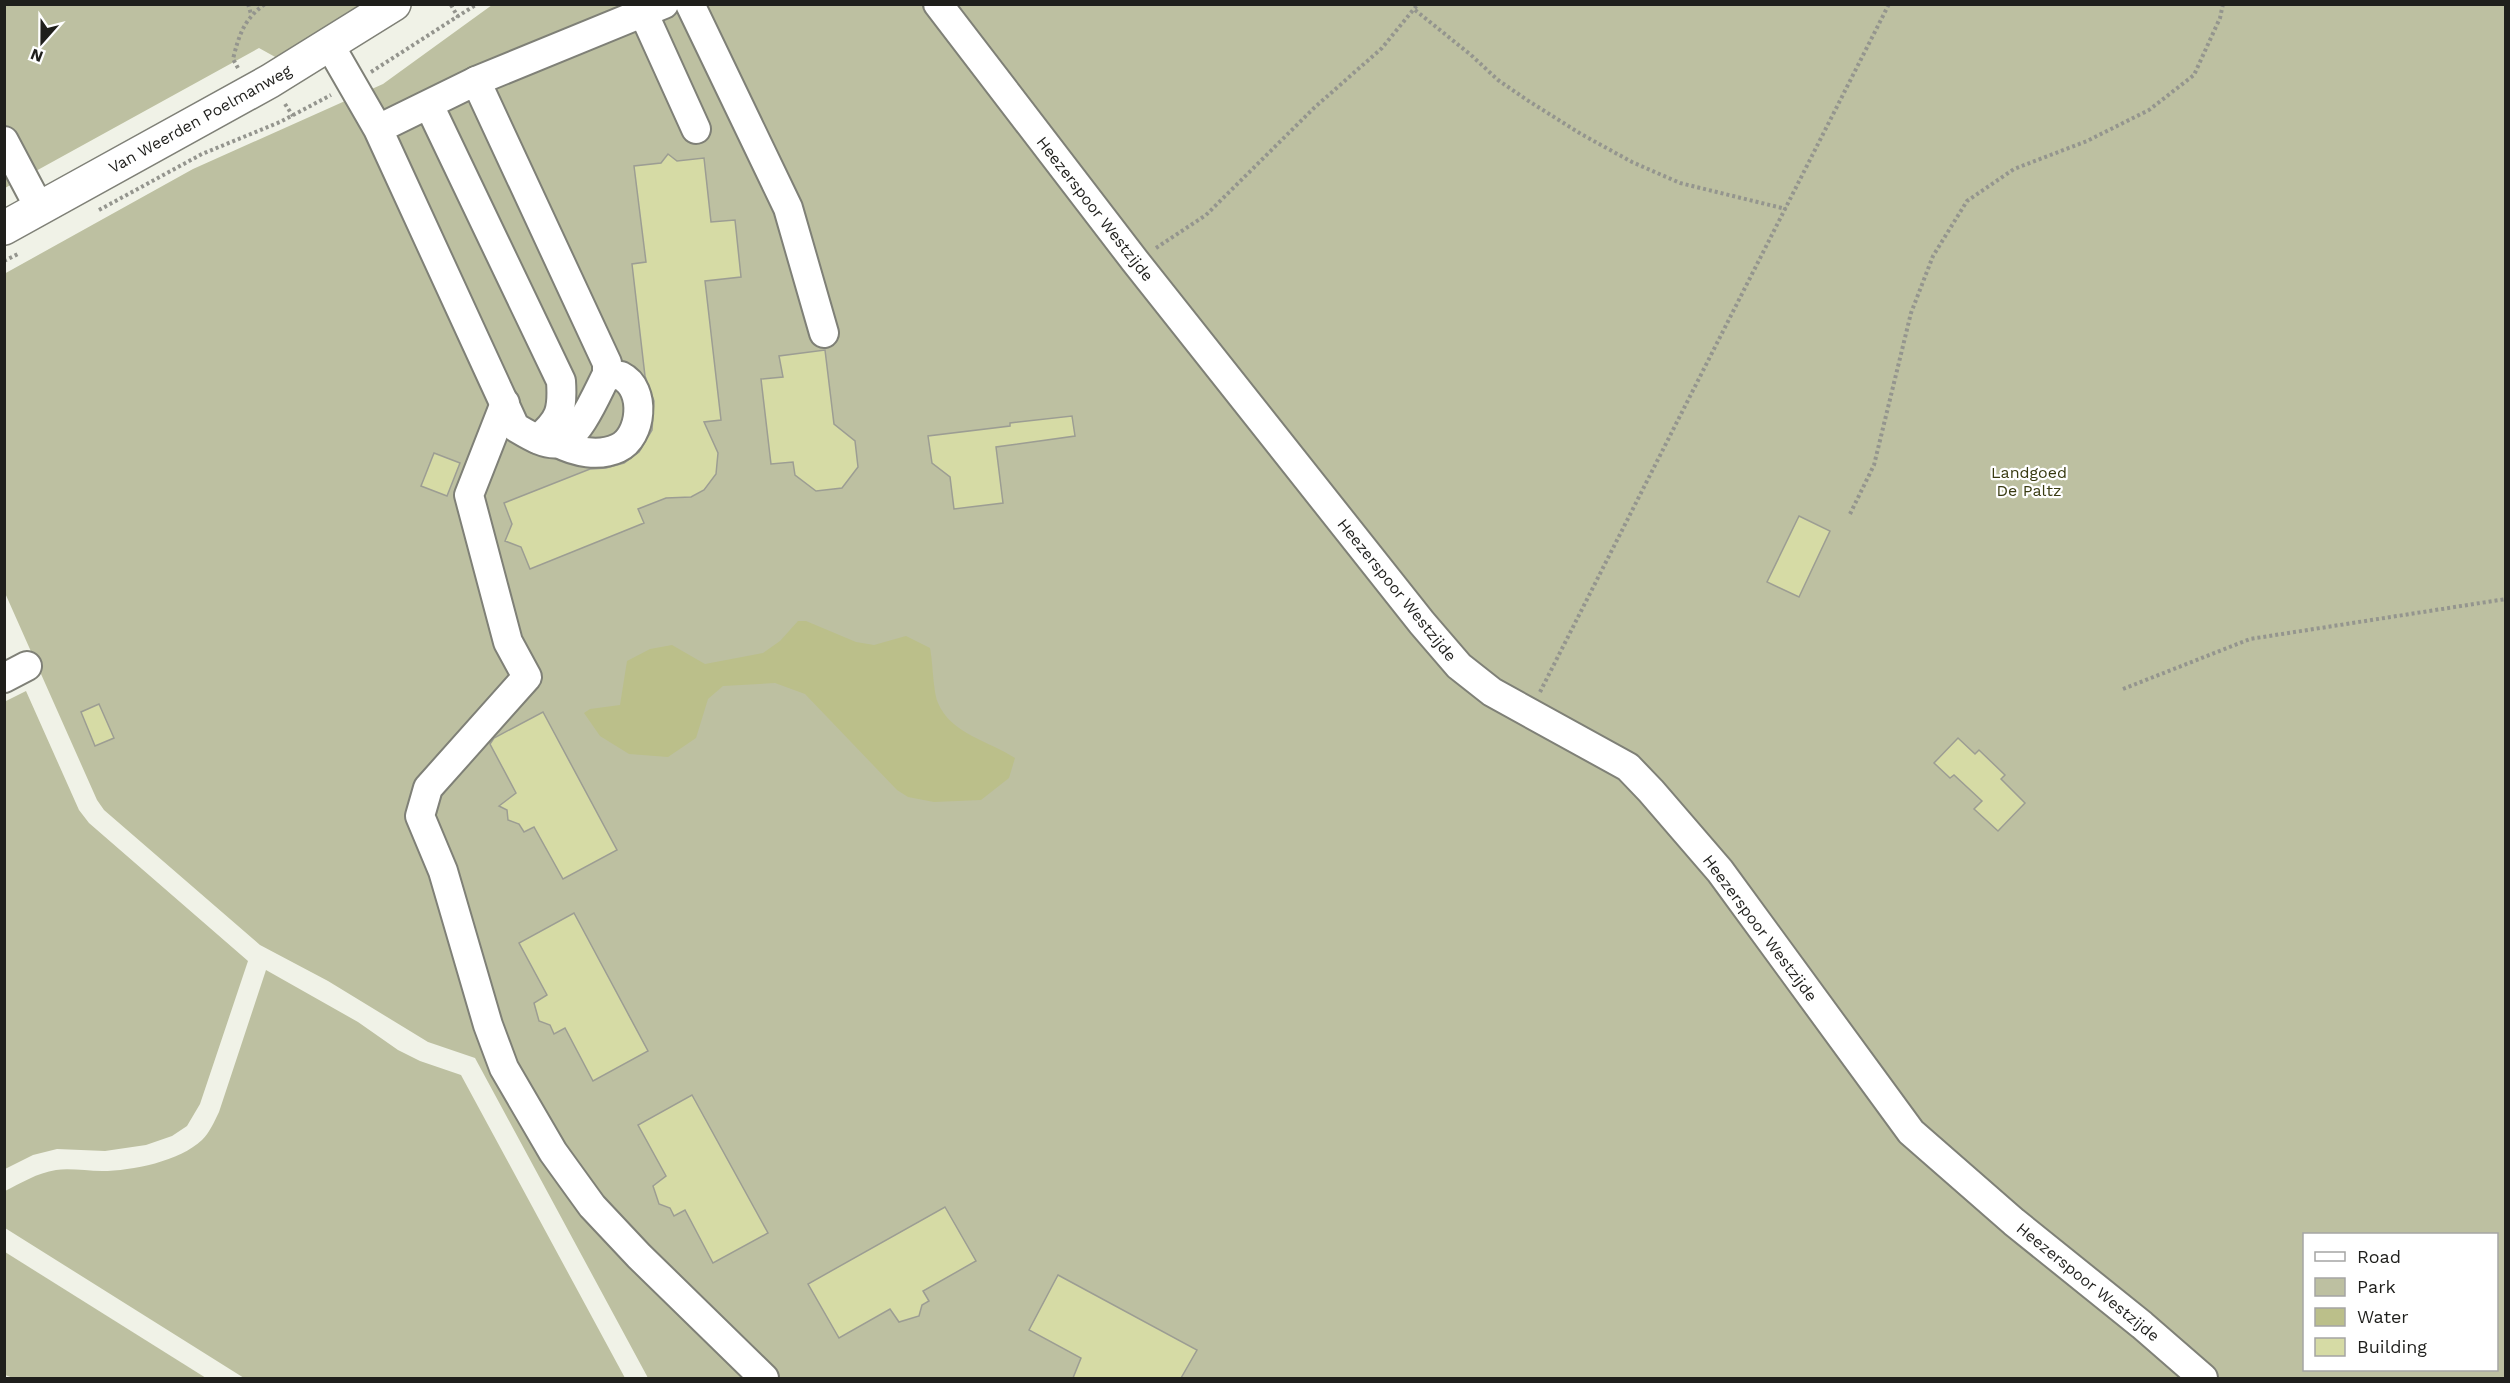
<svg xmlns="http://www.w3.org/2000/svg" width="2510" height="1383" font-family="'Work Sans',sans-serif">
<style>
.green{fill:#bdc0a1;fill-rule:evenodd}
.water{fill:#bbbf8a}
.building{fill:#d6dba5;stroke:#9c9d93;stroke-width:1.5}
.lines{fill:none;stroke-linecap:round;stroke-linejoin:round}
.minor-casing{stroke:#7f8077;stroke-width:32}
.major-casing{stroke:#7f8077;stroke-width:36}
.path{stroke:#94958e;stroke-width:4;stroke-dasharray:3 3;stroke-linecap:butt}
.minor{stroke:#fff;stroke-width:28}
.major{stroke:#fff;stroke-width:33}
.labels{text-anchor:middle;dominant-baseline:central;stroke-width:4.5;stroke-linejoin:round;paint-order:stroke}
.street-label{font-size:16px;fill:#1f1f1c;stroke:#fff}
.park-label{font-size:16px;fill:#393b11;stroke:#fff}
</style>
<rect width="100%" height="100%" fill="#f0f2e7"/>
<!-- green -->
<g class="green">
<polygon points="5,5 373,5 277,58 259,48 5,188"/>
<path d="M492 5H2505V1378H648L475 1058 428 1042 328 981 260 945 104 810 97 800 5 593 4 274 193 169 383 84ZM2304 1234H2496V1370H2304Z"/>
<polygon points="26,691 79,810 89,823 248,961 200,1104 187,1126 172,1136 146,1145 105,1151 57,1149 33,1155 5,1169 4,702"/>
<path d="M266 970 358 1022 398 1050 420 1061 461 1075 625 1378H244L5 1228V1191C21 1183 37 1173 56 1170 70 1168 87 1171 102 1171 132 1171 180 1161 202 1140 210 1132 214 1122 219 1112Z"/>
<polygon points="5,1252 206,1378 13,1378 5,1375"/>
</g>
<!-- water -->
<path class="water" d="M798 621H806L856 642 874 645 906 636 930 648C933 663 933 691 938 703 951 734 989 741 1015 758L1009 778 981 800 934 802 908 797 897 790 805 694 775 683 723 686 708 699 696 738 668 757 629 754 600 736 584 713 590 709 620 705 627 661 650 649 672 645 705 664 763 653 780 641Z"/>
<!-- building -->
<g class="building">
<polygon points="668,154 677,161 704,158 711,222 735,220 741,277 705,281 721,420 704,422 718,453 716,474 704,490 691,497 666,498 638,509 644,523 530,569 521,547 505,541 512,524 504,503 590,469 606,468 624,463 639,452 652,430 654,401 645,376 632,264 646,262 634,166 661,163"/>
<polygon points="825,350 834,424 855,441 858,467 842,488 816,491 795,475 793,462 771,464 761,379 783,377 779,356"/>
<polygon points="1072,416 1075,436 996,447 1003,503 954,509 950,477 932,463 928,436 1010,426 1010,423"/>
<polygon points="434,453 460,463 447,496 421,486"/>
<polygon points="1799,516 1830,531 1799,597 1767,582"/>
<polygon points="99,704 114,738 95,746 81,712"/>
<polygon points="543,712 617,850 563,879 534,827 524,832 519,824 508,820 507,810 499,806 516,793 490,744 494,738"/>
<polygon points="1958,738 1975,754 1979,750 2005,775 2001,779 2025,803 1998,831 1974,809 1982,801 1954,775 1950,778 1934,763"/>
<polygon points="574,913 648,1051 593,1081 565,1028 554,1034 550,1025 539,1021 534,1003 547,995 519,943"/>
<polygon points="692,1095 768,1233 713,1263 685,1210 674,1216 670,1208 659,1204 653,1186 666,1176 638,1125"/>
<polygon points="945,1207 976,1261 923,1291 929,1301 922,1305 919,1316 899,1322 890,1309 839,1338 808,1284"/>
<polygon points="1058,1275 1197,1350 1181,1378 1073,1378 1081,1358 1029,1330"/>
</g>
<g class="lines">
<defs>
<g id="minor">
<polyline points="690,4 788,208 824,333"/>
<polyline points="938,4 1135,261 1422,623 1459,666 1492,692 1628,767 1651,791 1720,871 1911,1132 2014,1222 2142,1325 2203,1378"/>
<polyline points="643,12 696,129"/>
<path d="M329 44 378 129 515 427C527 434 545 446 559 443 579 438 598 391 607 374V363L476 81 378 129"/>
<polyline points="476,81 664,4"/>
<path d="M429 105 561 381C563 411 560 420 538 439"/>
<polyline points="4,141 40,209"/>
<polyline points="505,403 469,495 508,642 527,677 428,788 420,816 443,871 488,1025 504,1068 553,1152 592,1206 639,1256 764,1378"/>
<path d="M558 443C575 452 599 457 618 448 642 437 647 389 621 376 617 375 611 375 607 374"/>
<polyline points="4,678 27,666"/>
</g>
<polyline id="major" points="4,228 270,81 394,4"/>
</defs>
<!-- minor casing -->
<use href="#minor" class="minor-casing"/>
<!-- major casing -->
<use href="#major" class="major-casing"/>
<!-- path -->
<g class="path">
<polyline points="248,4 251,14"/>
<polyline points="451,5 458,17"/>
<polyline points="1415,10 1471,55 1498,80 1527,100 1581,134 1632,162 1680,183 1786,209"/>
<path d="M238 68 233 59C239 35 244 19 265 4"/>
<polyline points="371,72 477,4"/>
<polyline points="285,104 293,116"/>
<polyline points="99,210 202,154 280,122 331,95"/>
<polyline points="1156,248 1206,215 1314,108 1382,48 1418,4"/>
<polyline points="4,261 18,254"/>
<polyline points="1850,514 1874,465 1911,313 1933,256 1967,201 2014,169 2087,141 2149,110 2194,75 2220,18 2223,4"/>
<polyline points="2123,689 2250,639 2506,599"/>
<polyline points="1540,692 1889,4"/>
</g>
<!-- minor -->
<use href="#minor" class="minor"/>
<!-- major -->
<use href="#major" class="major"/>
</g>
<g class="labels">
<!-- street labels -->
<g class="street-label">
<text transform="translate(200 119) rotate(-29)">Van Weerden Poelmanweg</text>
<text transform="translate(1095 209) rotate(52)">Heezerspoor Westzijde</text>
<text transform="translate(1397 590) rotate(51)">Heezerspoor Westzijde</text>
<text transform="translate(1760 928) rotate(53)">Heezerspoor Westzijde</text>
<text transform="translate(2088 1282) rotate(39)">Heezerspoor Westzijde</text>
</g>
<!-- park labels -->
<g class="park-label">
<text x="2029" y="472">Landgoed<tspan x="2029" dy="18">De Paltz</tspan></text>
</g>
</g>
<!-- border -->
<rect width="2510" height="1383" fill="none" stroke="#1f1f1c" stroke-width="12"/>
<!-- legend -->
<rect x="2303" y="1233" width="195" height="138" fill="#ffffff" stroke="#a5a5a4" stroke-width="1.5"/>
<rect x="2315" y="1252" width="30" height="9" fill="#ffffff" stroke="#a5a5a4" stroke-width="1.5"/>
<text x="2357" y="1263" font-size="18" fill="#1f1f1c">Road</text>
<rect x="2315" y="1278" width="30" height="18" fill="#bdc0a1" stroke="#a5a5a4" stroke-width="1.5"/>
<text x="2357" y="1293" font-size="18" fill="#1f1f1c">Park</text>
<rect x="2315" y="1308" width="30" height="18" fill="#bbbf8a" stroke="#a5a5a4" stroke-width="1.5"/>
<text x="2357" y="1323" font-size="18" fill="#1f1f1c">Water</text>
<rect x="2315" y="1338" width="30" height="18" fill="#d6dba5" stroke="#a5a5a4" stroke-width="1.5"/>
<text x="2357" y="1353" font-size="18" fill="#1f1f1c">Building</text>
<!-- north arrow -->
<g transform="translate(42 42) rotate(201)" stroke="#ffffff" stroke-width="4.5" paint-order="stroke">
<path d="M0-4.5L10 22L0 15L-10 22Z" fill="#1f1f1c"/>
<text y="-9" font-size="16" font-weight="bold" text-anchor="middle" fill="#1f1f1c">N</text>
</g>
</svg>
